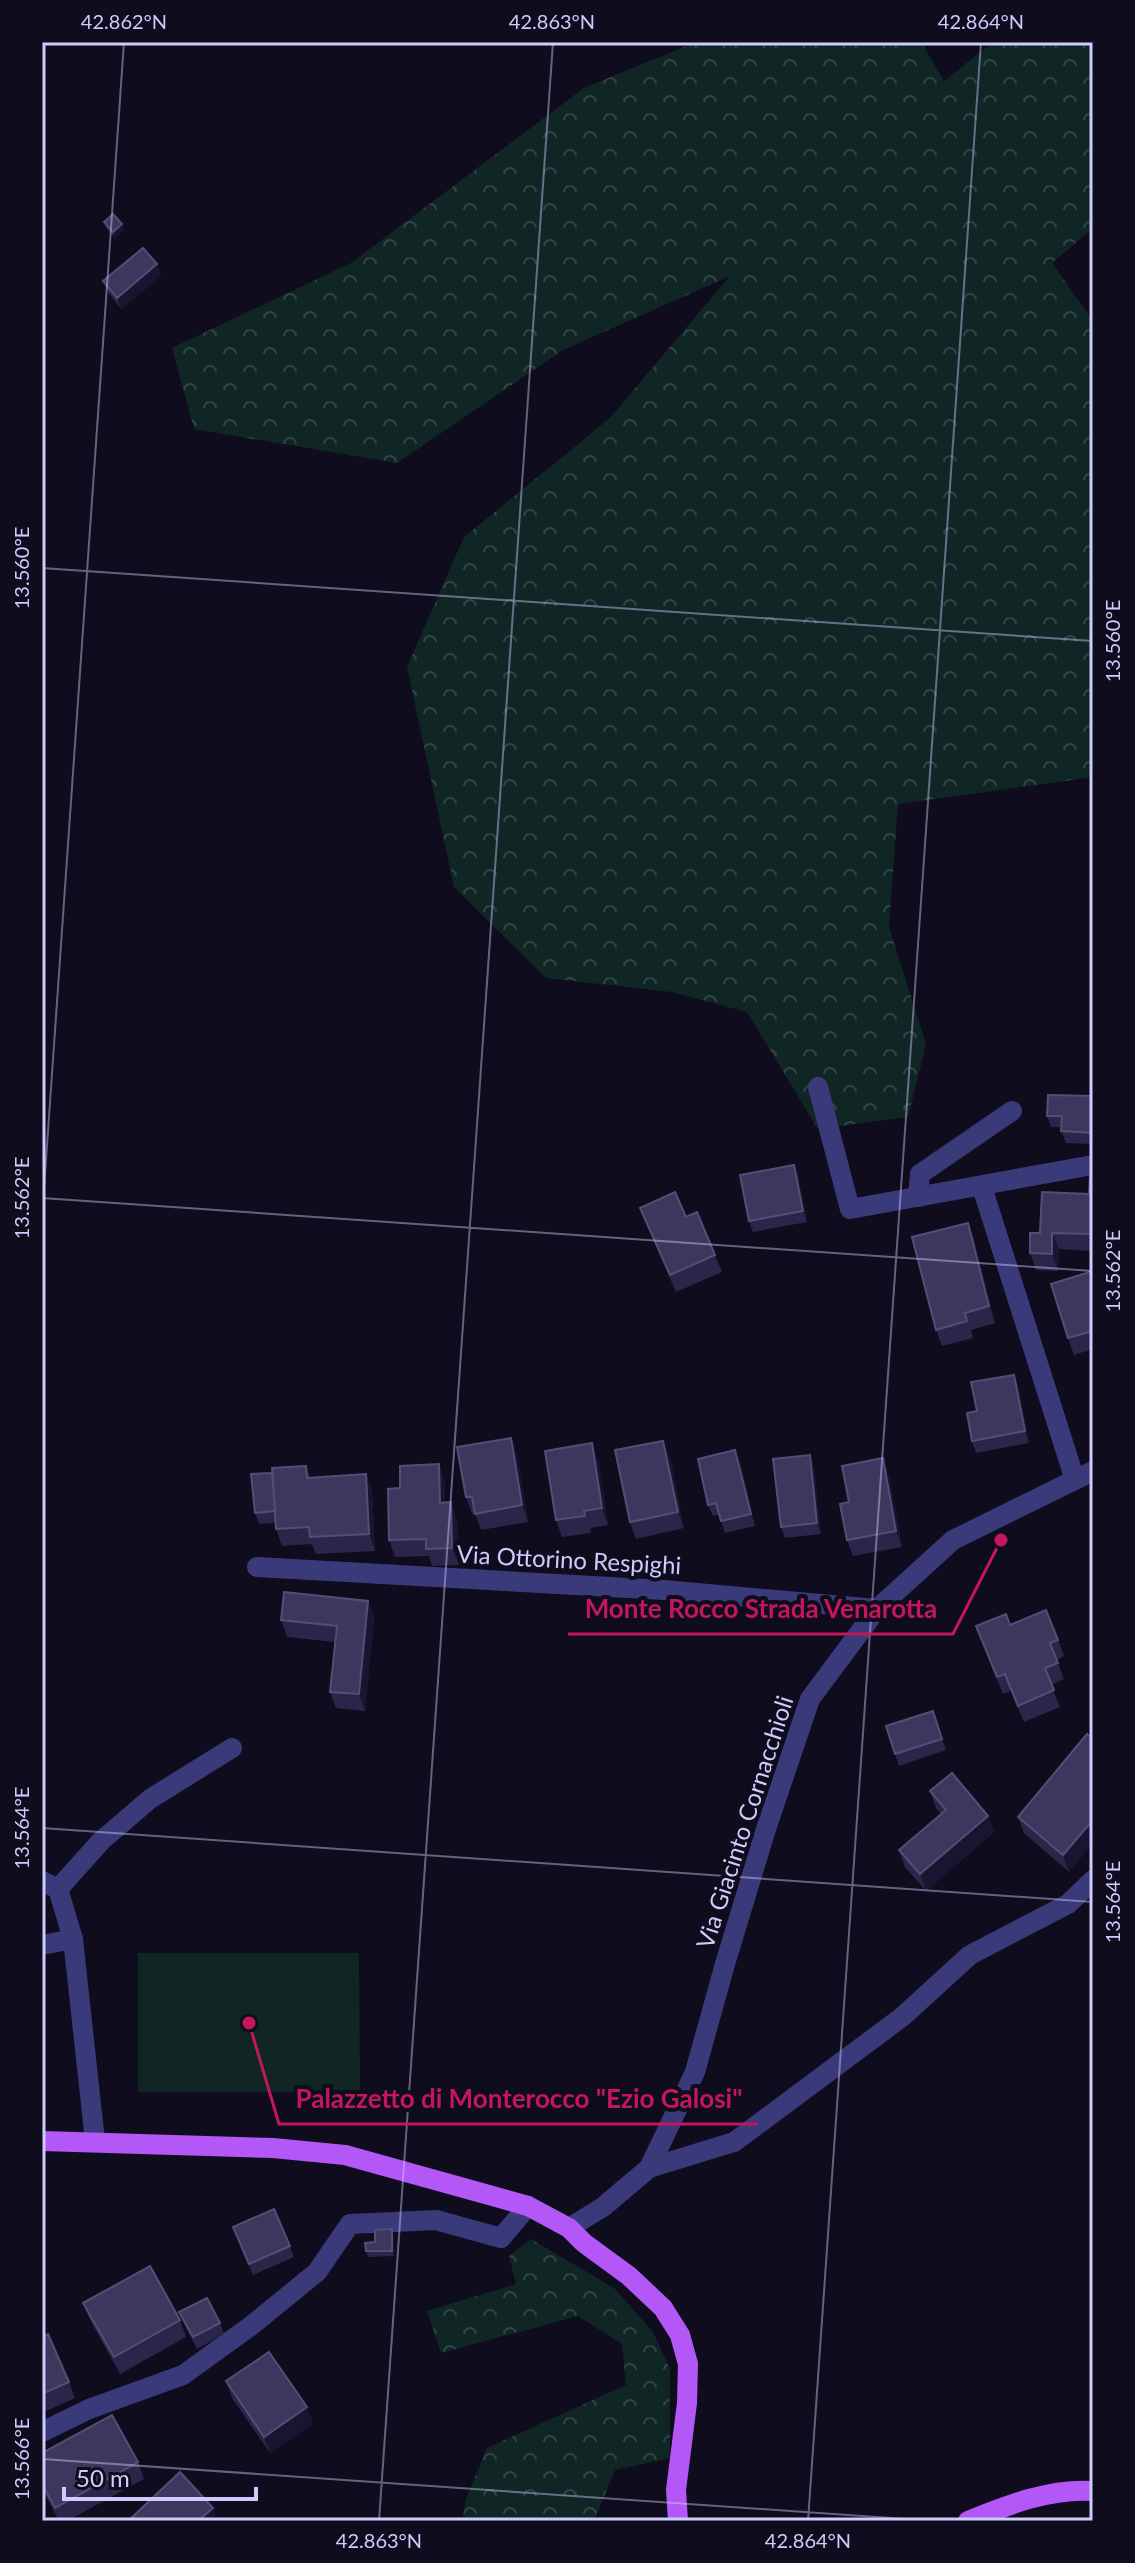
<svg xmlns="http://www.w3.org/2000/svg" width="1135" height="2563" font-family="Lato,sans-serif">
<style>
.forest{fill:url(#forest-crowns)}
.garden{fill:#102625}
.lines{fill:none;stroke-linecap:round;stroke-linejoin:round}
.minor{stroke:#3a3a7a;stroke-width:20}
.major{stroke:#b457f7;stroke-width:20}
.wall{fill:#2b254a}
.shaded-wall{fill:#191430}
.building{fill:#3d375e;stroke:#544e77;stroke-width:2}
.ticks{fill:none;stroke:#cecbfd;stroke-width:2;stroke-opacity:0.45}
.labels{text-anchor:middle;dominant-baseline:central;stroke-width:8;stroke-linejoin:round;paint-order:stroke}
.street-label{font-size:24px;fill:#cecbfd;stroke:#0f0c1d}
.leader{fill:none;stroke:#c2185b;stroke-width:3}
.callout-dot{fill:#c2185b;stroke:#0f0c1d;stroke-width:3}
.callout-label{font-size:26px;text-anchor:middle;font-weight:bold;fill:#c2185b;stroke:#0f0c1d;stroke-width:8;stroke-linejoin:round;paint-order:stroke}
.neatline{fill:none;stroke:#cecbfd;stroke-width:3}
.ticks-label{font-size:20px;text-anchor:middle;fill:#cecbfd}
</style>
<defs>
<pattern id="forest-crowns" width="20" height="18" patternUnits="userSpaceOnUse" patternTransform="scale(2)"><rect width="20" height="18" fill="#102625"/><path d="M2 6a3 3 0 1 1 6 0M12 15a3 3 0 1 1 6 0" fill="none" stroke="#324446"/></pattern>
</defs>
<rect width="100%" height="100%" fill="#0f0c1d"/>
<!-- forest -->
<g class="forest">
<polygon points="696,42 921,42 944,81 993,42 1093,42 1093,228 1052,263 1093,321 1093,777 898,804 889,927 926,1044 908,1117 818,1129 747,1012 672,992 546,978 454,887 407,667 464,537 610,418 730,276 563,350 397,463 194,429 172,348 351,263 584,88"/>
<polygon points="531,2239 614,2288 653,2332 670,2369 670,2458 615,2470 594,2521 462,2521 466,2499 487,2448 626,2385 622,2344 578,2316 441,2353 427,2311 516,2284 509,2256"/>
</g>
<!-- garden -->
<polygon class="garden" points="138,1953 359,1953 360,2092 138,2092"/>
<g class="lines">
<!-- minor -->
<g class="minor">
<polyline points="818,1087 850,1209 1093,1165"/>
<polyline points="982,1187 1075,1480"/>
<polyline points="918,1197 920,1174 1012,1111"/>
<polyline points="257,1567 664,1590 877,1609"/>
<polyline points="42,1881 58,1889 73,1939 95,2141"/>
<polyline points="58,1889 101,1841 150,1799 232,1748"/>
<polyline points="42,1945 73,1939"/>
<polyline points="649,2168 734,2142 902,2017 970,1955 1068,1904 1093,1880"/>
<polyline points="569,2228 603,2207 649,2168 695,2072 725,1964 766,1829 810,1699 877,1609 953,1540 1093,1471"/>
<polyline points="42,2432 89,2409 183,2375 252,2325 317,2272 350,2224 436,2220 501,2238 528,2206"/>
</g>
<!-- major -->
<g class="major">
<polyline points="42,2141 273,2148 345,2155 528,2206 569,2228 584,2243 629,2276 663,2308 680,2335 688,2364 687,2403 676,2490 678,2521"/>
<path d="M968 2521C1008 2505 1050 2488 1093 2491"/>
</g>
</g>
<!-- wall -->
<g class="wall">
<polygon points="104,222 122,224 124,230 115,238 106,228"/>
<polygon points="157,264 161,276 121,309 108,292 103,281"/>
<polygon points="1093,1096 1093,1144 1066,1143 1061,1131 1062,1127 1051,1127 1047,1116"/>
<polygon points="794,1165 798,1176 807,1222 753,1232 749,1221"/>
<polygon points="1093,1174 1093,1251 1059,1249 1058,1271 1036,1270 1030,1253 1040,1233 1089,1194"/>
<polygon points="640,1208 686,1217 715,1255 722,1272 676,1292"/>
<polygon points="968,1223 974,1240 995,1323 971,1330 973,1338 942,1346 936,1330"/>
<polygon points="1093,1271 1093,1349 1074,1355 1068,1338"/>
<polygon points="1014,1375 1018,1386 1029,1443 976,1453 972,1441 977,1411"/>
<polygon points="511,1438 517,1455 528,1522 481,1530 475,1514 472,1514 466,1497"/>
<polygon points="670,1457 684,1528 636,1539 630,1522"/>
<polygon points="598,1460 608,1525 590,1528 591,1533 562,1537 556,1520"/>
<polygon points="740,1461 755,1526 725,1533 719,1515 713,1516 708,1505"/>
<polygon points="306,1466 310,1477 366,1474 372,1491 375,1551 316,1554 312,1544 282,1546 276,1529 275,1523 259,1524 255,1513 272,1473"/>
<polygon points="814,1467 821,1534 785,1538 781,1527"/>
<polygon points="889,1475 902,1547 853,1556 847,1540 849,1502"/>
<polygon points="445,1481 445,1502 457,1519 459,1565 432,1566 429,1556 395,1557 389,1540 400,1488"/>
<polygon points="368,1601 374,1617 365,1711 336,1708 330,1692 335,1642 287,1637 281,1620"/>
<polygon points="1010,1625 1058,1640 1064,1656 1057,1660 1064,1679 1051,1685 1060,1707 1024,1722 1011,1691 1003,1694 976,1626"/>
<polygon points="933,1711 946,1750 899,1766 886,1726"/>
<polygon points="1087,1734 1069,1872 1024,1833 1018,1817"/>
<polygon points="930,1791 988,1816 994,1832 926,1891 905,1867 899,1850 941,1814 936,1808"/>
<polygon points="233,2227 290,2246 294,2257 253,2275"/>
<polygon points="392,2229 394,2235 394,2256 368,2257 366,2251"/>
<polygon points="83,2303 180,2320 186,2337 120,2374 90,2320"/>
<polygon points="179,2312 220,2323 224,2334 197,2349 184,2324"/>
<polygon points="42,2337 69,2382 75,2398 42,2413"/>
<polygon points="226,2381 307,2407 313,2424 270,2453 232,2398"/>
<polygon points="42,2453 138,2462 144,2479 67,2521 59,2521 42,2489"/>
</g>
<!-- shaded-wall -->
<g class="shaded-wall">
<polygon points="122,224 124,230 115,238 113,232"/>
<polygon points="157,264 161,276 121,309 117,298"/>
<polygon points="794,1165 798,1176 807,1222 803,1211"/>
<polygon points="968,1223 974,1240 995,1323 989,1306"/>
<polygon points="1052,1233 1059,1249 1058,1271 1052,1254"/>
<polygon points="1014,1375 1018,1386 1029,1443 1025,1431"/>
<polygon points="511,1438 517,1455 528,1522 522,1505"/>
<polygon points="663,1441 670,1457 684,1528 678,1512"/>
<polygon points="592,1443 598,1460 608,1525 602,1508"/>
<polygon points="735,1450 740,1461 755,1526 751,1514"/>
<polygon points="810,1455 814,1467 821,1534 817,1523"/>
<polygon points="883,1458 889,1475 902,1547 896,1531"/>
<polygon points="439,1464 445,1481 446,1519 440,1503"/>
<polygon points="366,1474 372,1491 375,1551 369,1534"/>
<polygon points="451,1502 457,1519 459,1565 452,1548"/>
<polygon points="368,1601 374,1617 365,1711 359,1694"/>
<polygon points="988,1816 994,1832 926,1891 920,1874"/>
<polygon points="1093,1820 1093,1844 1069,1872 1063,1855"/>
<polygon points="392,2229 394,2235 394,2256 392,2251"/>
<polygon points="307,2407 313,2424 270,2453 264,2437"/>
<polygon points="213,2508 218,2521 198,2521"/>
</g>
<!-- building -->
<g class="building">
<polygon points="113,214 122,224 113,232 104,222"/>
<polygon points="143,248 157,264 117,298 103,281"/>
<polygon points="1048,1095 1093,1096 1093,1133 1061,1131 1062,1116 1047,1116"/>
<polygon points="794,1165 803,1211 749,1221 740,1175"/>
<polygon points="1090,1174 1093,1174 1093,1234 1052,1233 1052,1254 1030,1253 1030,1233 1040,1233 1042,1192 1089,1194"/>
<polygon points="675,1192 686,1217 697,1212 715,1255 670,1275 640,1208"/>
<polygon points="968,1223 989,1306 965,1313 967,1321 936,1330 912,1237"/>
<polygon points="1093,1271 1093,1331 1068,1338 1051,1284"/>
<polygon points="1014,1375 1025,1431 972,1441 967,1413 977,1411 971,1382"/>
<polygon points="511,1438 522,1505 475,1514 472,1497 466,1497 457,1447"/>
<polygon points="663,1441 678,1512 630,1522 615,1450"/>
<polygon points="592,1443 602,1508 584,1511 585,1516 556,1520 545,1451"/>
<polygon points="735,1450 751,1514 721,1521 716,1503 708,1505 698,1459"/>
<polygon points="810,1455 817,1523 781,1527 773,1459"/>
<polygon points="883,1458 896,1531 847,1540 840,1504 849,1502 842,1466"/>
<polygon points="439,1464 440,1503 451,1502 452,1548 426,1549 426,1539 389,1540 388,1489 400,1488 400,1466"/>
<polygon points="306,1466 307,1478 366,1474 369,1534 310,1537 309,1527 276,1529 272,1468"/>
<polygon points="272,1473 275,1511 255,1513 251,1474"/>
<polygon points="284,1592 368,1601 359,1694 330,1692 337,1626 281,1620"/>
<polygon points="1046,1610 1058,1640 1050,1643 1058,1663 1045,1668 1054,1690 1018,1706 1005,1674 997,1677 976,1626 1006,1614 1010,1625"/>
<polygon points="933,1711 942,1739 895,1754 886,1726"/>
<polygon points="1087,1734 1093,1739 1093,1820 1063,1855 1018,1817"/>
<polygon points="952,1773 988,1816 920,1874 899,1850 946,1810 930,1791"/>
<polygon points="274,2209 290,2246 249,2264 233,2227"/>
<polygon points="392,2229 392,2251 366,2251 365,2243 375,2242 375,2230"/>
<polygon points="150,2266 180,2320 114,2357 83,2303"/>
<polygon points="207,2298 220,2323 193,2337 179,2312"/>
<polygon points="48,2334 69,2382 42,2394 42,2337"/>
<polygon points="269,2352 307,2407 264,2437 226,2381"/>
<polygon points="112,2415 138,2462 55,2508 42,2484 42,2453"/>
<polygon points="180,2472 213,2508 198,2521 128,2521"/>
</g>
<!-- ticks -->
<path class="ticks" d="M42 568 1093 641M42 1198 1093 1271M42 1217 124 42M42 1828 1093 1902M42 2459 934 2521M379 2521 553 42M808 2521 981 42"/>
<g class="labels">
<!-- street labels -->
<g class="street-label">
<text transform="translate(569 1559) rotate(3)">Via Ottorino Respighi</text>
<text transform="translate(744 1822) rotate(-72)">Via Giacinto Cornacchioli</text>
</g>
</g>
<!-- callouts -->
<path class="leader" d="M1001 1540L953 1634H568M249 2023L279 2124H758"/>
<g class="callout-dot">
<circle cx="1001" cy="1540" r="8"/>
<circle cx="249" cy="2023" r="8"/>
</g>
<g class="callout-label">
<text x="761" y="1618">Monte Rocco Strada Venarotta</text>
<text x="519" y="2108">Palazzetto di Monterocco "Ezio Galosi"</text>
</g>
<!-- border -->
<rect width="1135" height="2563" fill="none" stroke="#0f0c1d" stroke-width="88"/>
<!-- scale -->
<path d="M64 2487v12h192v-12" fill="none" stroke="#cecbfd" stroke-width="4"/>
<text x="76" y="2487" font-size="24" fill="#cecbfd" stroke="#0f0c1d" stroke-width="6" paint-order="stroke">50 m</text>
<rect x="44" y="44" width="1047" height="2475" class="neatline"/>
<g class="ticks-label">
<text x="124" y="29">42.862°N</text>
<text x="552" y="29">42.863°N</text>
<text x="981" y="29">42.864°N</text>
<text transform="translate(22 568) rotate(-90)" y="7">13.560°E</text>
<text transform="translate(1113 641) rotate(-90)" y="7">13.560°E</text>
<text transform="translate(22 1198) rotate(-90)" y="7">13.562°E</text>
<text transform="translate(1113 1271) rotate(-90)" y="7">13.562°E</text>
<text transform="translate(22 1828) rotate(-90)" y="7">13.564°E</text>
<text transform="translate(1113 1902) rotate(-90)" y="7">13.564°E</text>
<text transform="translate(22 2459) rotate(-90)" y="7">13.566°E</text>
<text x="379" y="2548">42.863°N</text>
<text x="808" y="2548">42.864°N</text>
</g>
</svg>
